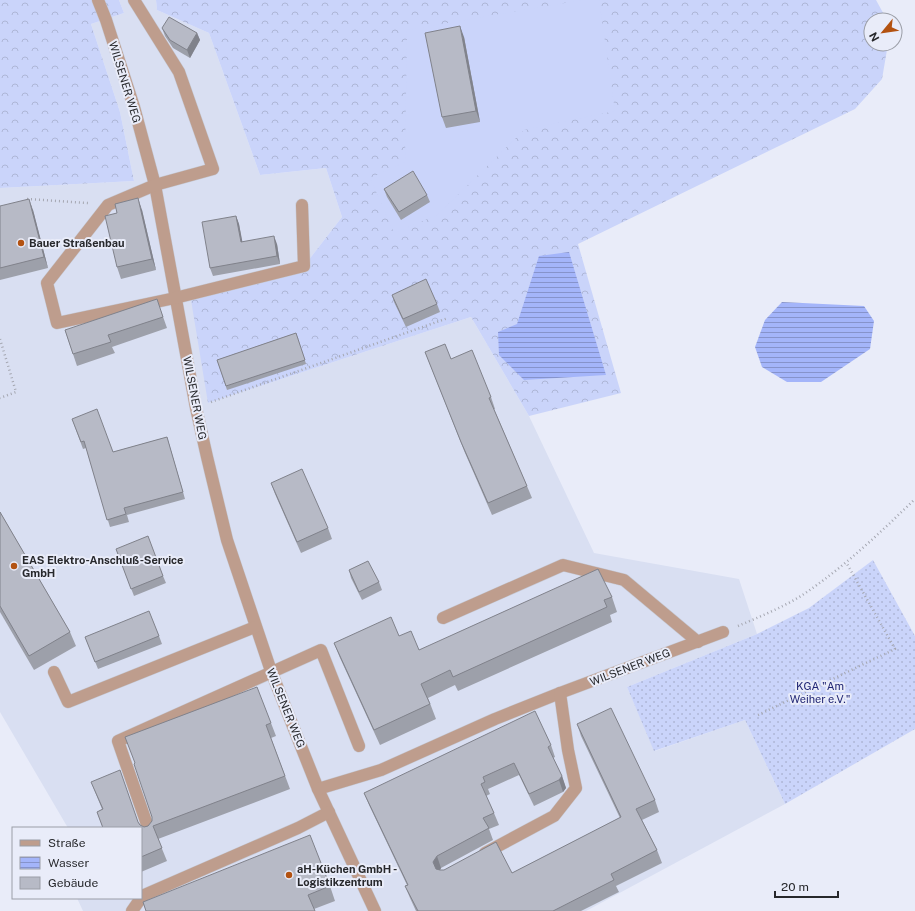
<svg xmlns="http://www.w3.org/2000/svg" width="915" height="911" font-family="'Public Sans',sans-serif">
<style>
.built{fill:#d9dff2}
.forest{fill:url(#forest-crowns)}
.garden{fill:url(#garden-dots)}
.pitch{fill:#cad4fa}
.water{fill:url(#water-rules)}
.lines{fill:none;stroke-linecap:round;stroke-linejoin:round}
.minor-casing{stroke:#c6c9d4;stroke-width:13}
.path{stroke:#a5a7b1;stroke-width:2.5;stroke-dasharray:1 3;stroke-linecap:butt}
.minor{stroke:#be9d8d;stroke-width:12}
.wall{fill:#9da0aa}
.shaded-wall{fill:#80828b}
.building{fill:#b7bac6;stroke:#80828b}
.poi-dot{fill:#b35211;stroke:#e9ecf9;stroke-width:1.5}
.labels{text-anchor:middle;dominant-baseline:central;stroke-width:4;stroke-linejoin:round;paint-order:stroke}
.street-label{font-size:11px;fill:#27282c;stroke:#e9ecf9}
.poi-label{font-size:11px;font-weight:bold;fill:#27282c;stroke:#e9ecf9;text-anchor:start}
.park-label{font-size:11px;fill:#212674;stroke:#e9ecf9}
</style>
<defs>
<pattern id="forest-crowns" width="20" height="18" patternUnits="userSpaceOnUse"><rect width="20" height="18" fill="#cad4fa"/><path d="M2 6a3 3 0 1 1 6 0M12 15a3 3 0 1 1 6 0" fill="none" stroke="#aeb6d6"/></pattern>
<pattern id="garden-dots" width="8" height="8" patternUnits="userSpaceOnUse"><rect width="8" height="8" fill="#cad4fa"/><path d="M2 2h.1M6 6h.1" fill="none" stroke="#aeb6d6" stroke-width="1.8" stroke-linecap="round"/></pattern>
<pattern id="water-rules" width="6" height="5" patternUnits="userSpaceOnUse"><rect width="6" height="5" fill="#a4b5fa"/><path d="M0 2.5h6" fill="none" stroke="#8693cb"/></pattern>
</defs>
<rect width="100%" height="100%" fill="#e9ecf9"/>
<!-- built -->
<polygon class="built" points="119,0 156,0 157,10 209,33 260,175 326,168 342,217 304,266 208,403 471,317 529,416 594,553 739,579 757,634 627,687 655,751 745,720 785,804 586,911 83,911 77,898 141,898 141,828 68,828 0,712 0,188 134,181 120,112 91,24 124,13"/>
<!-- forest -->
<g class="forest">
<polygon points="0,0 119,0 124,13 91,24 120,112 134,181 0,188"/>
<polygon points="156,0 876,0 887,20 871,20 871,44 888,44 882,79 855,109 578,244 621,393 529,416 471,317 208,403 190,294 304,266 342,217 326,168 260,175 209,33 157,10"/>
</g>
<!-- garden -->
<polygon class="garden" points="873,560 915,636 915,729 785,804 745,720 654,751 627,687 757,634 809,608"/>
<!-- pitch -->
<polygon class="pitch" points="582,0 599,0 615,111 524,130 437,215 394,233 370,178 405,162 407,30"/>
<!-- water -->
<g class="water">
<polygon points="569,252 606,375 524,380 499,355 498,332 517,324 539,256"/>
<polygon points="782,302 864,306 874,321 870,349 821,382 787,382 762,367 755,347 765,320"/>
</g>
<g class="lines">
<defs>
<g id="minor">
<polyline points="98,0 106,20 134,107 155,185 196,408 207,457 227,540 271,671 318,789 375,911"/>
<polyline points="134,0 179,72 213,169 155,185 108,205 47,283 57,323 175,298 304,266 302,205"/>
<polyline points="443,618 563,565 624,580 698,642"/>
<polyline points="54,672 68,702 255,627"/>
<polyline points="318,789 381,770 495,719 560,693 723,632"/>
<polyline points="150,833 118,741 321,650 359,746"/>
<polyline points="485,853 554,816 576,788 568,750 560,693"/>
<polyline points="141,898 142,896 298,828 329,812"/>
<polyline points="132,911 141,898"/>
</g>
</defs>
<!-- minor casing -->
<use href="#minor" class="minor-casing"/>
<!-- path -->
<g class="path">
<polyline points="27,199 88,203"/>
<polyline points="0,339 16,392 0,398"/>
<polyline points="211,402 448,318"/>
<path d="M738 626C759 617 784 607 804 594 844 567 880 533 915 499"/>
<polyline points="758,715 895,649 846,562"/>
</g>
<!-- minor -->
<use href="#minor" class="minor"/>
</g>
<!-- wall -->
<g class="wall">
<polygon points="162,28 197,33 200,40 190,58 173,48 165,36"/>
<polygon points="464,37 480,122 446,128 442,117"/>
<polygon points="384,189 427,195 430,202 401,220 387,197"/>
<polygon points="0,206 33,210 48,268 0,280"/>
<polygon points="142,210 156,270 121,279 117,267"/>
<polygon points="236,216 239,224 242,242 277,244 280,264 213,276 210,268"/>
<polygon points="392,295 437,304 440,312 406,327 394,302"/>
<polygon points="161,311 167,328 112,347 115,353 77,366 65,330"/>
<polygon points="296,333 306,364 227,390 217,360"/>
<polygon points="425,352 451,359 491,397 495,409 494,409 527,486 532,498 492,515 465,453"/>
<polygon points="72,419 113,452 167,437 185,499 127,515 129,522 110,527 86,448 83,449"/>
<polygon points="271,483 328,528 332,539 301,553 275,494"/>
<polygon points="0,512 70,632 76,646 34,670 0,612"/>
<polygon points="116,549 163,576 166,583 134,596"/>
<polygon points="349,570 379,582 382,590 362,600 351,578"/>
<polygon points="612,597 617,612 610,615 612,622 458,691 455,685 428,698 436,719 380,745 340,658 334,643 399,636 419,650"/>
<polygon points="159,636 162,644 98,669 85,637"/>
<polygon points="271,723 276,736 271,738 290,789 158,839 167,861 141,872 141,828 103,828 97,812 102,809 91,782 139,823 140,825 144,827 148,826 152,821 152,817 135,763"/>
<polygon points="577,724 655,800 659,812 642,820 657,850 662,863 616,886 619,892 581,911 416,911 410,898 405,886 407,885 369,805 364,793 551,745 555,757 553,758 562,776 566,788 563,792 534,806 519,775 488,789 490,794 486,796 494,813 499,825 489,829 493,840 441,868 440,870 512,873 620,818 581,736"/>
<polygon points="330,886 335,901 314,909 315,911 146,911 143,902"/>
</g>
<!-- shaded-wall -->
<g class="shaded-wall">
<polygon points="460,26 464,37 480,122 476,111"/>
<polygon points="197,33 200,40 190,58 187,50"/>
<polygon points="138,198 142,210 156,270 152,259"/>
<polygon points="29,199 33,210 48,268 44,257"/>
<polygon points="236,216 239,224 244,250 241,242"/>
<polygon points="274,236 277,244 280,264 277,256"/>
<polygon points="167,437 169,445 185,499 183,492"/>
<polygon points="562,776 566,788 563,792 559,780"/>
<polygon points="437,856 441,868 438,874 433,862"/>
</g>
<!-- building -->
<g class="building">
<polygon points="169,17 197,33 187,50 170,40 162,28"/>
<polygon points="460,26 476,111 442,117 425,33"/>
<polygon points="413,171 427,195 399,212 384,189"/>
<polygon points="138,198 152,259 117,267 105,216 117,213 115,204"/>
<polygon points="29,199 44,257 0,268 0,206"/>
<polygon points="236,216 241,242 274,236 277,256 210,268 202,222"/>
<polygon points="426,279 437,304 403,319 392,295"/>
<polygon points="157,299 163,317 108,335 111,342 73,354 65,330"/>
<polygon points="296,333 305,360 226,386 217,360"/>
<polygon points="445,344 451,359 472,350 491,397 489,398 527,486 488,503 461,442 425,352"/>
<polygon points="97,409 113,452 167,437 183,492 124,508 126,514 107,520 84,441 81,442 72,419"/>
<polygon points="302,469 328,528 297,542 271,483"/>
<polygon points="0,512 70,632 29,656 0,606"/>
<polygon points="148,536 163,576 131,589 116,549"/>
<polygon points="368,561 379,582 359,592 349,570"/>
<polygon points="598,569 612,597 604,600 607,607 453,677 450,670 421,684 430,704 374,730 334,643 391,617 399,636 411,631 419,650"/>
<polygon points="149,611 159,636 95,662 85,637"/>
<polygon points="257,687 271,723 266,725 285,776 153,826 162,848 141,857 141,828 103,828 97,812 103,809 91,782 120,770 138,822 140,825 144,827 148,826 152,821 152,817 134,764 135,763 125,737"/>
<polygon points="611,708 655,800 636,809 657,850 611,874 614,880 553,911 418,911 405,886 408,885 364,793 535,711 551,745 548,747 562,776 559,780 529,794 514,763 483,777 485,782 481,784 494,813 483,818 489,828 437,856 433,862 436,869 440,870 444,870 496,842 512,873 621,817 577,724"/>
<polygon points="310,835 330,886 308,895 315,911 146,911 143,902"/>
</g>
<!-- markers -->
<g class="poi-dot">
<circle cx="21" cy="243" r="4"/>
<circle cx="14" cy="566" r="4"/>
<circle cx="289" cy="875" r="4"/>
</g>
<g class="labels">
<!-- street labels -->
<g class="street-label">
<text transform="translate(125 82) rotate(73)">WILSENER WEG</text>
<text transform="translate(195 398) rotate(79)">WILSENER WEG</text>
<text transform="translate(630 667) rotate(-21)">WILSENER WEG</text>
<text transform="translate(286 708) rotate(68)">WILSENER WEG</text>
</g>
<!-- poi labels -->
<g class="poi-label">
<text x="29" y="243">Bauer Straßenbau</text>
<text x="22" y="560">EAS Elektro-Anschluß-Service<tspan x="22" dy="13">GmbH</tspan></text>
<text x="297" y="869">aH-Küchen GmbH -<tspan x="297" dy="13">Logistikzentrum</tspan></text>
</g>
<!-- park labels -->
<g class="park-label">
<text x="820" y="686">KGA "Am<tspan x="820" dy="13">Weiher e.V."</tspan></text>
</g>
</g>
<!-- legend -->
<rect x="12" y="827" width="130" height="72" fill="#e9ecf9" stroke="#9b9ea7"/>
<rect x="20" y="840" width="20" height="6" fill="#be9d8d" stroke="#9b9ea7"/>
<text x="48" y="847" font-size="12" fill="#27282c">Straße</text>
<rect x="20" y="857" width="20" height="12" fill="url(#water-rules)" stroke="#9b9ea7"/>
<text x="48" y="867" font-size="12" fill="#27282c">Wasser</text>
<rect x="20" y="877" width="20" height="12" fill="#b7bac6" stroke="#9b9ea7"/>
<text x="48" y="887" font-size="12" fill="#27282c">Gebäude</text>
<!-- north arrow -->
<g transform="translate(883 32) rotate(241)"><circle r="19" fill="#e9ecf9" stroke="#9b9ea7"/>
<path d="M0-3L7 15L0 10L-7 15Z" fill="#b35211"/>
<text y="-6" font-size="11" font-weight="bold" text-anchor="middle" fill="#27282c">N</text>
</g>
<!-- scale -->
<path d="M775 891v6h63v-6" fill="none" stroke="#27282c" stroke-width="2"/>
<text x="781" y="891" font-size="12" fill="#27282c" stroke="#e9ecf9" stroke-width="3" paint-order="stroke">20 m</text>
</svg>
